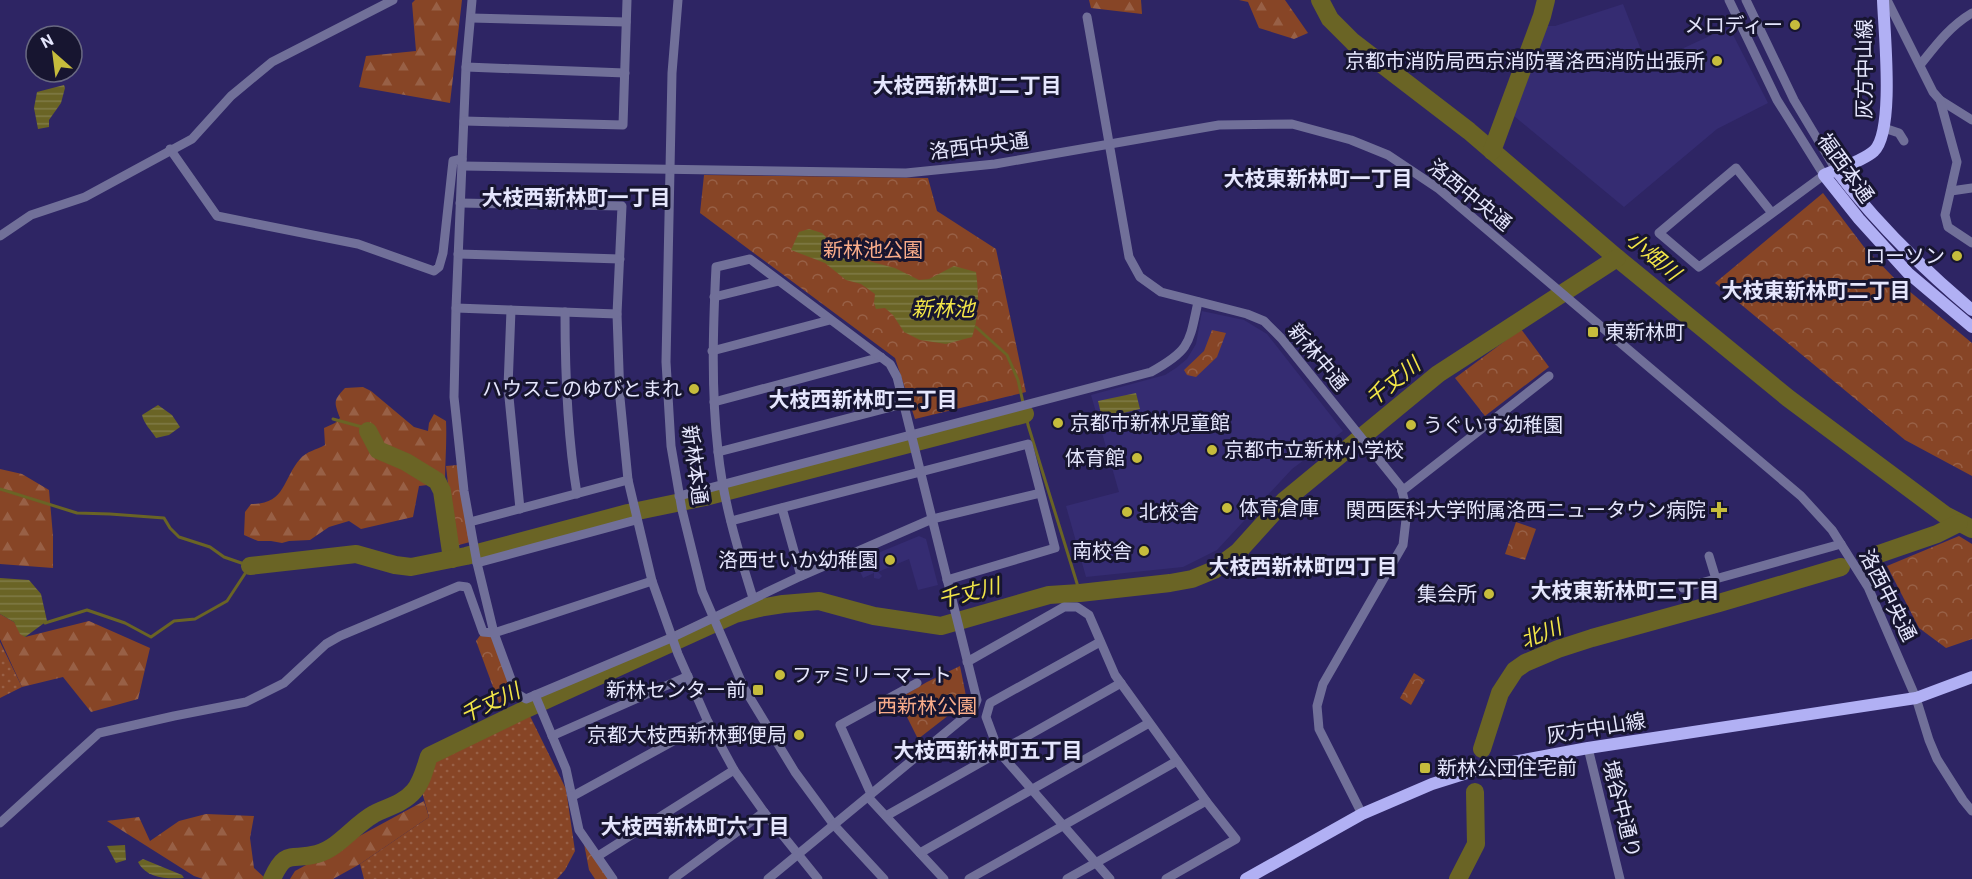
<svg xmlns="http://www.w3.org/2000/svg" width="1972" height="879" font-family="Roboto,'Noto Sans JP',sans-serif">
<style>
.built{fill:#352c72}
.grass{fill:url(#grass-dots)}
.forest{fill:url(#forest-firs)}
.park{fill:url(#park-crowns)}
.water{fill:url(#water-rules)}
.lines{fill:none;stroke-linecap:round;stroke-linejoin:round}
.stream{stroke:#6a6425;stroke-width:3}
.river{stroke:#6a6425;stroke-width:18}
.minor{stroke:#717099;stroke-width:9}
.major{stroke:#b1b0f4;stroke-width:12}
.poi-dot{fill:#c6bc3c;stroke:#171530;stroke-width:2}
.labels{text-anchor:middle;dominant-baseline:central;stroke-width:6;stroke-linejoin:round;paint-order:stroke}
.poi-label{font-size:20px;fill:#e5e6fd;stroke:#171530;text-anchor:end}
.street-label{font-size:20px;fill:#e5e6fd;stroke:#171530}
.park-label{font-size:20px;fill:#f9ac8a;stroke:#171530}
.neighbourhood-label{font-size:21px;font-weight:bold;fill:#e5e6fd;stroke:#171530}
.water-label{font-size:21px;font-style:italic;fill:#f3e648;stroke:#171530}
</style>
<defs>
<pattern id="grass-dots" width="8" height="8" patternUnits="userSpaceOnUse" patternTransform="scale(1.5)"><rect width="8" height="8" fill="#874526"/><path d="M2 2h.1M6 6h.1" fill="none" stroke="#986046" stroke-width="1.8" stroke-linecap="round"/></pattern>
<pattern id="forest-firs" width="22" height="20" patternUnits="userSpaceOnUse" patternTransform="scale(1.5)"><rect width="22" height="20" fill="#874526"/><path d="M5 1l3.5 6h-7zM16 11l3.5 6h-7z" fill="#986046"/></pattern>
<pattern id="park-crowns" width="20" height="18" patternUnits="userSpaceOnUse" patternTransform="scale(1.5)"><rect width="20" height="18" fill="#874526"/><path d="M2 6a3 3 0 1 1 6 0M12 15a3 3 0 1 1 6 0" fill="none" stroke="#986046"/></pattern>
<pattern id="water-rules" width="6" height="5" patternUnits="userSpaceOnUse" patternTransform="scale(1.5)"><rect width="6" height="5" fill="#6a6425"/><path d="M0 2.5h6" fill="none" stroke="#7f7a46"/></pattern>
</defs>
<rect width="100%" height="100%" fill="#2e2564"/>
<!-- built -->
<g class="built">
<polygon points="1623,4 1647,65 1729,27 1768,103 1717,129 1624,207 1514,116 1547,26 1555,26"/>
<polygon points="1202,311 1244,320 1267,334 1343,431 1292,469 1217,550 1183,567 1086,577 1066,506 1119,492 1091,395 1165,375 1176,368 1187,359 1196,344"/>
<polygon points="919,536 926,539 938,585 918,590 909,559 878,572 882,576 879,579 874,578 874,573 863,578 856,562"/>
</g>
<!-- grass -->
<g class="grass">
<polygon points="0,642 22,687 0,698"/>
<polygon points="529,714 566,789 575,851 565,870 557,879 364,879 360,864 429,817 422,792 434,759"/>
</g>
<!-- forest -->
<g class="forest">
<polygon points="415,0 462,0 450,103 359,87 366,56 416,51 412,3"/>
<polygon points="1089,0 1141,0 1142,14 1091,8"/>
<polygon points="1239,0 1285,0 1308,33 1294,39 1259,28 1248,2"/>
<path d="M363 387 371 391 414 427 428 431 429 423 434 414 446 421C447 442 445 462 445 483L419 486 413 517 361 529 349 521 329 527 310 540 289 541 282 543 271 541H258L244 535 245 512 251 504C286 504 282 480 300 459 307 451 316 450 325 445L324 428 335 423 340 418C334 402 333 401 345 388Z"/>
<polygon points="0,469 22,474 49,490 53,536 53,568 0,564"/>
<polygon points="0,614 14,622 25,637 89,621 150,648 138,699 91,712 63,677 22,687 0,639"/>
<polygon points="424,801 429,817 360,864 333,879 290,879 295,871"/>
<polygon points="206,814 254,816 250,838 254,868 266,879 203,879 194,876 107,821 139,817 150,841 179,821"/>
</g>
<!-- park -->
<g class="park">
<polygon points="704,175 928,178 937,211 996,249 1026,392 915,419 895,358 700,213"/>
<polygon points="1823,193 1864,247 1897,281 1972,343 1972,476 1905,440 1715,283"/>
<polygon points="1521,329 1549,367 1485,416 1455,378"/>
<polygon points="1212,330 1226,333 1217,357 1196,377 1187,375 1184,370 1204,351"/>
<polygon points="458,465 470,542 455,546 446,466"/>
<polygon points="1516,522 1536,529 1525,560 1505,554"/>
<polygon points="1959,536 1972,544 1972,639 1946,648 1919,628 1887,566"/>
<polygon points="482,633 493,635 516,695 499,703 476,641"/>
<polygon points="960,666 967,701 918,739 898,699 927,682"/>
<polygon points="1414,673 1425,680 1411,705 1400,698"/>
<polygon points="582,833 611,879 595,879 589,870"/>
</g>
<!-- water -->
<g class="water">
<polygon points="64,85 65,88 61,103 49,120 49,127 38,129 34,108 37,92"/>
<path d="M809 229 822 233 833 244 853 257 895 268 919 280 929 279 954 266 976 272C979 292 979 318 972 337L946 344 920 340 904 332 893 315 885 308 876 309 874 303 875 294 861 284 846 280 825 263 791 250 799 232Z"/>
<polygon points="1136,393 1140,409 1102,418 1098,401"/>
<path d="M158 405 172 415 180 427 169 435 156 438C151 430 144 424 142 415Z"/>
<polygon points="0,578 29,580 41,594 47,621 25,637 20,634 14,622 0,614"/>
<polygon points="125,845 126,860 116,863 107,846"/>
<path d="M143 859 182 875 184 878C167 879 147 879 138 862Z"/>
</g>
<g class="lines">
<!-- stream -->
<g class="stream">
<polyline points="976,327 1007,355 1018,380 1028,425 1080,593"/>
<polyline points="333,419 362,427 368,431"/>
<polyline points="0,489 77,513 110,514 164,518 170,528 179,537 210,547 224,557 250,566 227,601 195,619 174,621 151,637 125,623 87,610 45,623"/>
</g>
<!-- river -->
<g class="river">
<polyline points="1320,0 1330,19 1353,42 1469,131 1617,258 1788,398 1945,515 1972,529"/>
<polyline points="1492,151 1542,16 1546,0"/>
<polyline points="368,431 378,450 406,462 437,481 442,491 452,559"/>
<polyline points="1879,554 1937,534 1959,523"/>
<polyline points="250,566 356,554 395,565 411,567 466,556 628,513 705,497 1025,414"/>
<polyline points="1482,749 1500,693 1515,670 1525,663 1558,649 1592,638 1719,603 1841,567"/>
<path d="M272 879C286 848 291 861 317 854 339 848 354 825 374 814 388 807 404 803 414 791 422 782 425 768 429 756L526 709 735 614 759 608 783 604 819 601 874 616 941 626 1049 595 1080 593 1170 583 1192 579 1214 570 1238 552 1284 501 1438 374 1617 258"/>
<polyline points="1458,879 1476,844 1475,792"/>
</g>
<!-- minor -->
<g class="minor">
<polyline points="472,0 466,67 456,308 454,397 464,491 477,563 494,633 516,693 526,699 671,638 801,576 932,519 1040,493"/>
<polyline points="678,0 672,73 666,362 671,446 682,510 702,591 744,688 795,772 834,825 884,879"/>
<polyline points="1729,0 1777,100 1824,175 1699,267 1659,233 1736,168 1772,213"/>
<polyline points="1746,0 1794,100 1836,170"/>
<polyline points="1887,0 1933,92 1940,100 1972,120"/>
<polyline points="1087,17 1129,257 1140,277 1161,292 1247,314 1264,321 1281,338 1401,487 1407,511 1403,545 1323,684 1317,706 1319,729 1362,814"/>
<polyline points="471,18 626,22"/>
<path d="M1920 65C1936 45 1950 26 1972 13"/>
<polyline points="466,67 625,73"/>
<polyline points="1940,100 1957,162 1945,215 1948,227 1972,243"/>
<polyline points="464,121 623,125 627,0"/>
<polyline points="1884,128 1899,133 1904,141"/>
<polyline points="170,149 217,216 358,244 434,271 439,267 443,253 453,161 462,159"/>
<polyline points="462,166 906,173 995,164 1219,125 1292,124 1351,140 1388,155 1439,189 1630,351 1801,496 1832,530 1868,587 1916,698 1929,740 1937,759 1963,800 1972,811"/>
<polyline points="1951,191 1972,188"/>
<polyline points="460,203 622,206 617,314 620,398 628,480 652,581 678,654 708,722 734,770 764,812 818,879"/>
<polyline points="0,236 31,215 85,197 192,139 231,96 272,62 393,0"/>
<polyline points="458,254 620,259"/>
<polyline points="714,297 779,281"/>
<polyline points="456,308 617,314"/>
<polyline points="511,310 508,387 520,509"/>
<path d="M565 312C565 373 567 434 577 494"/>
<polyline points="712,351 830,320"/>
<polyline points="714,402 881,357"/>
<polyline points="718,452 903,404"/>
<polyline points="1402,491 1549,376"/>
<path d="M679 496 1151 372C1191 350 1189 343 1198 302"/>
<polyline points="782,508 801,576"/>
<polyline points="731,521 1028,444 1055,548 947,580"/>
<polyline points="470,522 628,480"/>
<polyline points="1709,556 1716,579"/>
<polyline points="477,563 636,520"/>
<polyline points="1683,588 1841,544"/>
<path d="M753 598C738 550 723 501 718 451 711 389 713 328 716 267L750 259 890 364 897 377 977 700 973 710 768 879"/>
<polyline points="1100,642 990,703 986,717 999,752 1110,879"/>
<polyline points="967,662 1064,607 1077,607 1089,615 1115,675 1206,801 1236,839 1166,879"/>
<polyline points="535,695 566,769 579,830 613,879"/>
<polyline points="552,736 688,676"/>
<polyline points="1588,748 1620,879"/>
<polyline points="871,794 840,725 917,683"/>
<polyline points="573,796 708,722"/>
<polyline points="868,797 944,879"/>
<polyline points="886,816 1121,683"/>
<polyline points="0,823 99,733 174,716 246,702 284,683 326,644 340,636 459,586 467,587 483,632 494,633 652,581"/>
<polyline points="920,853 1149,723"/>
<polyline points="598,856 734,770"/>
<polyline points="673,879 764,812"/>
<polyline points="969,879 1177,761"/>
<polyline points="1067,879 1206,801"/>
</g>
<!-- major -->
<g class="major">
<path d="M1883 0C1884 31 1895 131 1874 151 1863 161 1838 169 1824 175L1859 219 1908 273 1972 327"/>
<path d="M1836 170C1876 223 1922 268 1972 310"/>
<polyline points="1246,879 1362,814 1432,784 1467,773 1507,763 1588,748 1916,698 1972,677"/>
</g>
</g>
<!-- markers -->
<g class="poi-dot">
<circle cx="1795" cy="25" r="6"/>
<circle cx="1717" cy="61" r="6"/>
<circle cx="1957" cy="256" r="6"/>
<rect x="1587" y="326" width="12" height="12" rx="3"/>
<circle cx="694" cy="389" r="6"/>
<circle cx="1058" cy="423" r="6"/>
<circle cx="1411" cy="425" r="6"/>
<circle cx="1212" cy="450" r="6"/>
<circle cx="1137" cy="458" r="6"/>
<circle cx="1227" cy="508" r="6"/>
<path d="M1716 501h6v6h6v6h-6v6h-6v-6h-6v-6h6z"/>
<circle cx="1127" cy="512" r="6"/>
<circle cx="1144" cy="551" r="6"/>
<circle cx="890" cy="560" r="6"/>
<circle cx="1489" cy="594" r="6"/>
<circle cx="780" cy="675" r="6"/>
<rect x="752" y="684" width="12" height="12" rx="3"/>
<circle cx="799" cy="735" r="6"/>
<rect x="1419" y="762" width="12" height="12" rx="3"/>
</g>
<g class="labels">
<!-- poi labels -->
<g class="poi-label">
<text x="1783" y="25">メロディー</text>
<text x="1705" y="61">京都市消防局西京消防署洛西消防出張所</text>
<text x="1945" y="256">ローソン</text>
<text x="1605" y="332" text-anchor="start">東新林町</text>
<text x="682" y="389">ハウスこのゆびとまれ</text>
<text x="1070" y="423" text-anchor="start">京都市新林児童館</text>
<text x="1423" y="425" text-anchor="start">うぐいす幼稚園</text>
<text x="1224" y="450" text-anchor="start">京都市立新林小学校</text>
<text x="1125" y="458">体育館</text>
<text x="1239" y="508" text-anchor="start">体育倉庫</text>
<text x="1706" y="510">関西医科大学附属洛西ニュータウン病院</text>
<text x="1139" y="512" text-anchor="start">北校舎</text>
<text x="1132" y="551">南校舎</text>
<text x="878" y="560">洛西せいか幼稚園</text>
<text x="1477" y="594">集会所</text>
<text x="792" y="675" text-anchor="start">ファミリーマート</text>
<text x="746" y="690">新林センター前</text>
<text x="787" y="735">京都大枝西新林郵便局</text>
<text x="1437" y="768" text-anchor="start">新林公団住宅前</text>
</g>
<!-- street labels -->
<g class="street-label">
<text transform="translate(1864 69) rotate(-90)">灰方中山線</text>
<text transform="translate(979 146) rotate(-7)">洛西中央通</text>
<text transform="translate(1846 168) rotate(54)">福西本通</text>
<text transform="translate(1470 195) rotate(39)">洛西中央通</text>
<text transform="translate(1318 357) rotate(50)">新林中通</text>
<text transform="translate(695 465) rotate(82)">新林本通</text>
<text transform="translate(1888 595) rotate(63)">洛西中央通</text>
<text transform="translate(1596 728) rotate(-9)">灰方中山線</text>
<text transform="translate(1622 809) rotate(76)">境谷中通り</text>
</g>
<!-- park labels -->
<g class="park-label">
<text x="873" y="250">新林池公園</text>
<text x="927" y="706">西新林公園</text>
</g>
<!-- neighbourhood labels -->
<g class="neighbourhood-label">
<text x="967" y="86">大枝西新林町二丁目</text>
<text x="1318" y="179">大枝東新林町一丁目</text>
<text x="576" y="198">大枝西新林町一丁目</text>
<text x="1816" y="291">大枝東新林町二丁目</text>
<text x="863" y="400">大枝西新林町三丁目</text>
<text x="1303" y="567">大枝西新林町四丁目</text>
<text x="1625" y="591">大枝東新林町三丁目</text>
<text x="988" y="751">大枝西新林町五丁目</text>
<text x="695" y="827">大枝西新林町六丁目</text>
</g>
<!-- water labels -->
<g class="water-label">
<text transform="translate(1653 256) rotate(40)">小畑川</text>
<text x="943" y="309">新林池</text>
<text transform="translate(1393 382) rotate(-39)">千丈川</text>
<text transform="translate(969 593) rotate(-14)">千丈川</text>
<text transform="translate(1541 634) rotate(-22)">北川</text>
<text transform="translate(490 703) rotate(-25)">千丈川</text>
</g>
</g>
<!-- north arrow -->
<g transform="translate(54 54) rotate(332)"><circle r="28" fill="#171530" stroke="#696982" stroke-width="1.5"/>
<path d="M0-4.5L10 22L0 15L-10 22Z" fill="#c6bc3c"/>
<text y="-9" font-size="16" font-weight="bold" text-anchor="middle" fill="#e5e6fd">N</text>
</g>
</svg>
